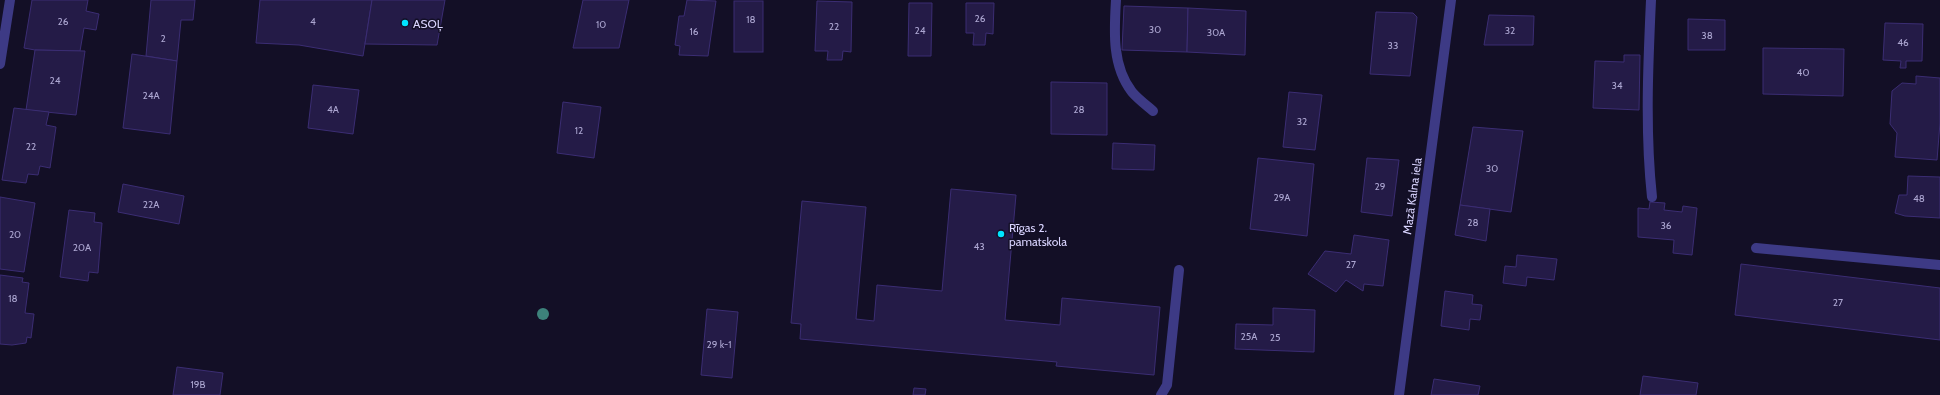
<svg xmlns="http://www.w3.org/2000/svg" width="1940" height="395" font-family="Cabin,sans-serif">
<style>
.building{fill:#241b47;stroke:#3b2d73}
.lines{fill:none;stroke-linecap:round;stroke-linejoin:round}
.minor{stroke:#3d3a85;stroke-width:10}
.tree{fill:#3d827b}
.poi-dot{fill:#00e5ff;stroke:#130f26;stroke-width:1.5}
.labels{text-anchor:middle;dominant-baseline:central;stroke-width:3;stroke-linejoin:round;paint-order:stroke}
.number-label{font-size:10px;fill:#aca6d1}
.poi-label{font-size:12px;fill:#d9d4ff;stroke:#130f26;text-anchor:start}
.street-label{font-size:12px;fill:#d9d4ff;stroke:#130f26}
</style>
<rect width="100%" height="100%" fill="#130f26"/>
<!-- building -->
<g class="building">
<polygon points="32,0 88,0 86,11 99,14 96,30 84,28 80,51 35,50 24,48"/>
<polygon points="151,0 195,0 193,20 181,20 177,61 146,56"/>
<polygon points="260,0 372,0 363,56 299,45 256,43"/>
<polygon points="372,0 445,0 437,45 365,44"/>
<polygon points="583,0 629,0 619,48 573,48"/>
<polygon points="687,0 716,1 708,56 679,55 680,46 675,45 679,16 684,16"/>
<rect x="734" y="1" width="29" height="51"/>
<polygon points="817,1 852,2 851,52 843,51 842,60 827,60 828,51 815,51"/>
<polygon points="909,3 932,3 931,56 908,56"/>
<polygon points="966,3 994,3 993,34 986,33 985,45 973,45 974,33 966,33"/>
<polygon points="1124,6 1188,8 1187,52 1122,50"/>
<polygon points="1188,8 1246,11 1245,55 1187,52"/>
<polygon points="1376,12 1413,13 1417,17 1410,76 1370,74"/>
<polygon points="1489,15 1534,16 1533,45 1484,45"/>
<polygon points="1688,19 1725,20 1725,50 1688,50"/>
<polygon points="1885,23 1923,24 1922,61 1906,61 1906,68 1900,68 1901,61 1883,60"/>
<polygon points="1763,48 1844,49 1843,96 1763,94"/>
<polygon points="35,50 85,51 76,115 26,110"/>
<polygon points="132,54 177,61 170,134 123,128"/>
<polygon points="1624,55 1640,55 1639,110 1593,108 1595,61 1624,62"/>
<polygon points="1916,76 1940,78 1940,123 1937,160 1895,157 1897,133 1890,124 1892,91 1902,83 1916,84"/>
<polygon points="1051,82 1107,83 1107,135 1051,134"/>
<polygon points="313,85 359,90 353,134 308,128"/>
<polygon points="1289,92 1322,95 1315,150 1283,147"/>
<polygon points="563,102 601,107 594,158 557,153"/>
<polygon points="14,108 49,112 46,125 56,127 50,168 40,166 38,175 28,174 26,183 2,180"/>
<polygon points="1473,127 1523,131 1511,212 1460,205"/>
<polygon points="1113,143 1155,145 1154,170 1112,169"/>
<polygon points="1258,158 1314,164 1307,236 1250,229"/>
<polygon points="1367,158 1399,160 1392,216 1361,212"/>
<polygon points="1908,176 1940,177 1940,218 1905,216 1895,213 1899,195 1907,195"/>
<polygon points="123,184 184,196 179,224 118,212"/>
<polygon points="951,189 1016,195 1005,320 1060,325 1062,298 1160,307 1154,375 1056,366 1057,362 800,339 801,324 791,323 802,201 866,207 856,319 874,321 877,285 942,291"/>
<polygon points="0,197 35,203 24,272 0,269"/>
<polygon points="1650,202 1665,203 1664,210 1682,212 1683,206 1697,208 1692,255 1673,253 1674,240 1638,237 1638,208 1649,209"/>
<polygon points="1460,205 1490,209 1486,241 1455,235"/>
<polygon points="69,210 95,213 94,222 102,223 98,273 89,272 88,281 60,277"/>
<polygon points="1354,235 1389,240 1383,286 1364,284 1363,291 1346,280 1336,292 1308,274 1325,251 1351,254"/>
<polygon points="1517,255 1557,259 1554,280 1527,277 1526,286 1503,283 1505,266 1516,267"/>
<polygon points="1741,264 1940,288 1940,340 1735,315"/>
<polygon points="0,275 23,278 22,282 29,283 25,313 34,314 31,338 27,337 26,343 12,345 0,344"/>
<polygon points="1445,291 1473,295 1472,304 1482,305 1480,320 1470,319 1469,330 1441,326"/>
<polygon points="1273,308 1315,310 1314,352 1235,349 1236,324 1273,325"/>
<polygon points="707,309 738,312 732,378 701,375"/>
<polygon points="177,367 223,373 220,395 173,395"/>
<polygon points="1643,376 1698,383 1696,395 1640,395"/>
<polygon points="1434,379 1480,386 1478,395 1431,395"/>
<polygon points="914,388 926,389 925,395 913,395"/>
</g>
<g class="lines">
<!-- minor -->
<g class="minor">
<path d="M1116 0C1114 32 1112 66 1132 92 1138 99 1146 105 1153 111"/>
<path d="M1651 0C1648 65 1645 132 1652 197"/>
<polyline points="0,64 10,0"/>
<polyline points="1756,248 1940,265"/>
<polyline points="1161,395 1167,385 1179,270"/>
<polyline points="1399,395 1451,0"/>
</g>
</g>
<!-- trees -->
<circle class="tree" cx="543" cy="314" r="6"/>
<!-- markers -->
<g class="poi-dot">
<circle cx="405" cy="23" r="4"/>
<circle cx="1001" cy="234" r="4"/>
</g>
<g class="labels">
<!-- number labels -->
<g class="number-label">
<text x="980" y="18">26</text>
<text x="751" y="19">18</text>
<text x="63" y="21">26</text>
<text x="313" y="21">4</text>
<text x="601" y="24">10</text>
<text x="834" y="26">22</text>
<text x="1155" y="29">30</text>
<text x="920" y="30">24</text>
<text x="1510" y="30">32</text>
<text x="694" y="31">16</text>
<text x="1216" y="32">30A</text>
<text x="1707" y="35">38</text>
<text x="163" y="38">2</text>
<text x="1903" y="42">46</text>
<text x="1393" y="45">33</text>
<text x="1803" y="72">40</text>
<text x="55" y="80">24</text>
<text x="1617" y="85">34</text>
<text x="151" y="95">24A</text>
<text x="333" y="109">4A</text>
<text x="1079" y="109">28</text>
<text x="1302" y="121">32</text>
<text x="579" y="130">12</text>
<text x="31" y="146">22</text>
<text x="1492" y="168">30</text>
<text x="1380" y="186">29</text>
<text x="1282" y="197">29A</text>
<text x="1919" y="198">48</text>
<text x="151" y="204">22A</text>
<text x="1473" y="222">28</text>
<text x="1666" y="225">36</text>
<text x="15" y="234">20</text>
<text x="979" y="246">43</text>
<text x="82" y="247">20A</text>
<text x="1351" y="264">27</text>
<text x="13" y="298">18</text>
<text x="1838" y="302">27</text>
<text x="1249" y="336">25A</text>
<text x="1275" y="337">25</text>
<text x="719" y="344">29 k-1</text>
<text x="198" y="384">19B</text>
</g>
<!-- poi labels -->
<g class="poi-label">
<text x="413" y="23">ASOĻ</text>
<text x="1009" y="227">Rīgas 2.<tspan x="1009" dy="14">pamatskola</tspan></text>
</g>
<!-- street labels -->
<g class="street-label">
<text transform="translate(1412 196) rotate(-82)">Mazā Kalna iela</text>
</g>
</g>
</svg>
